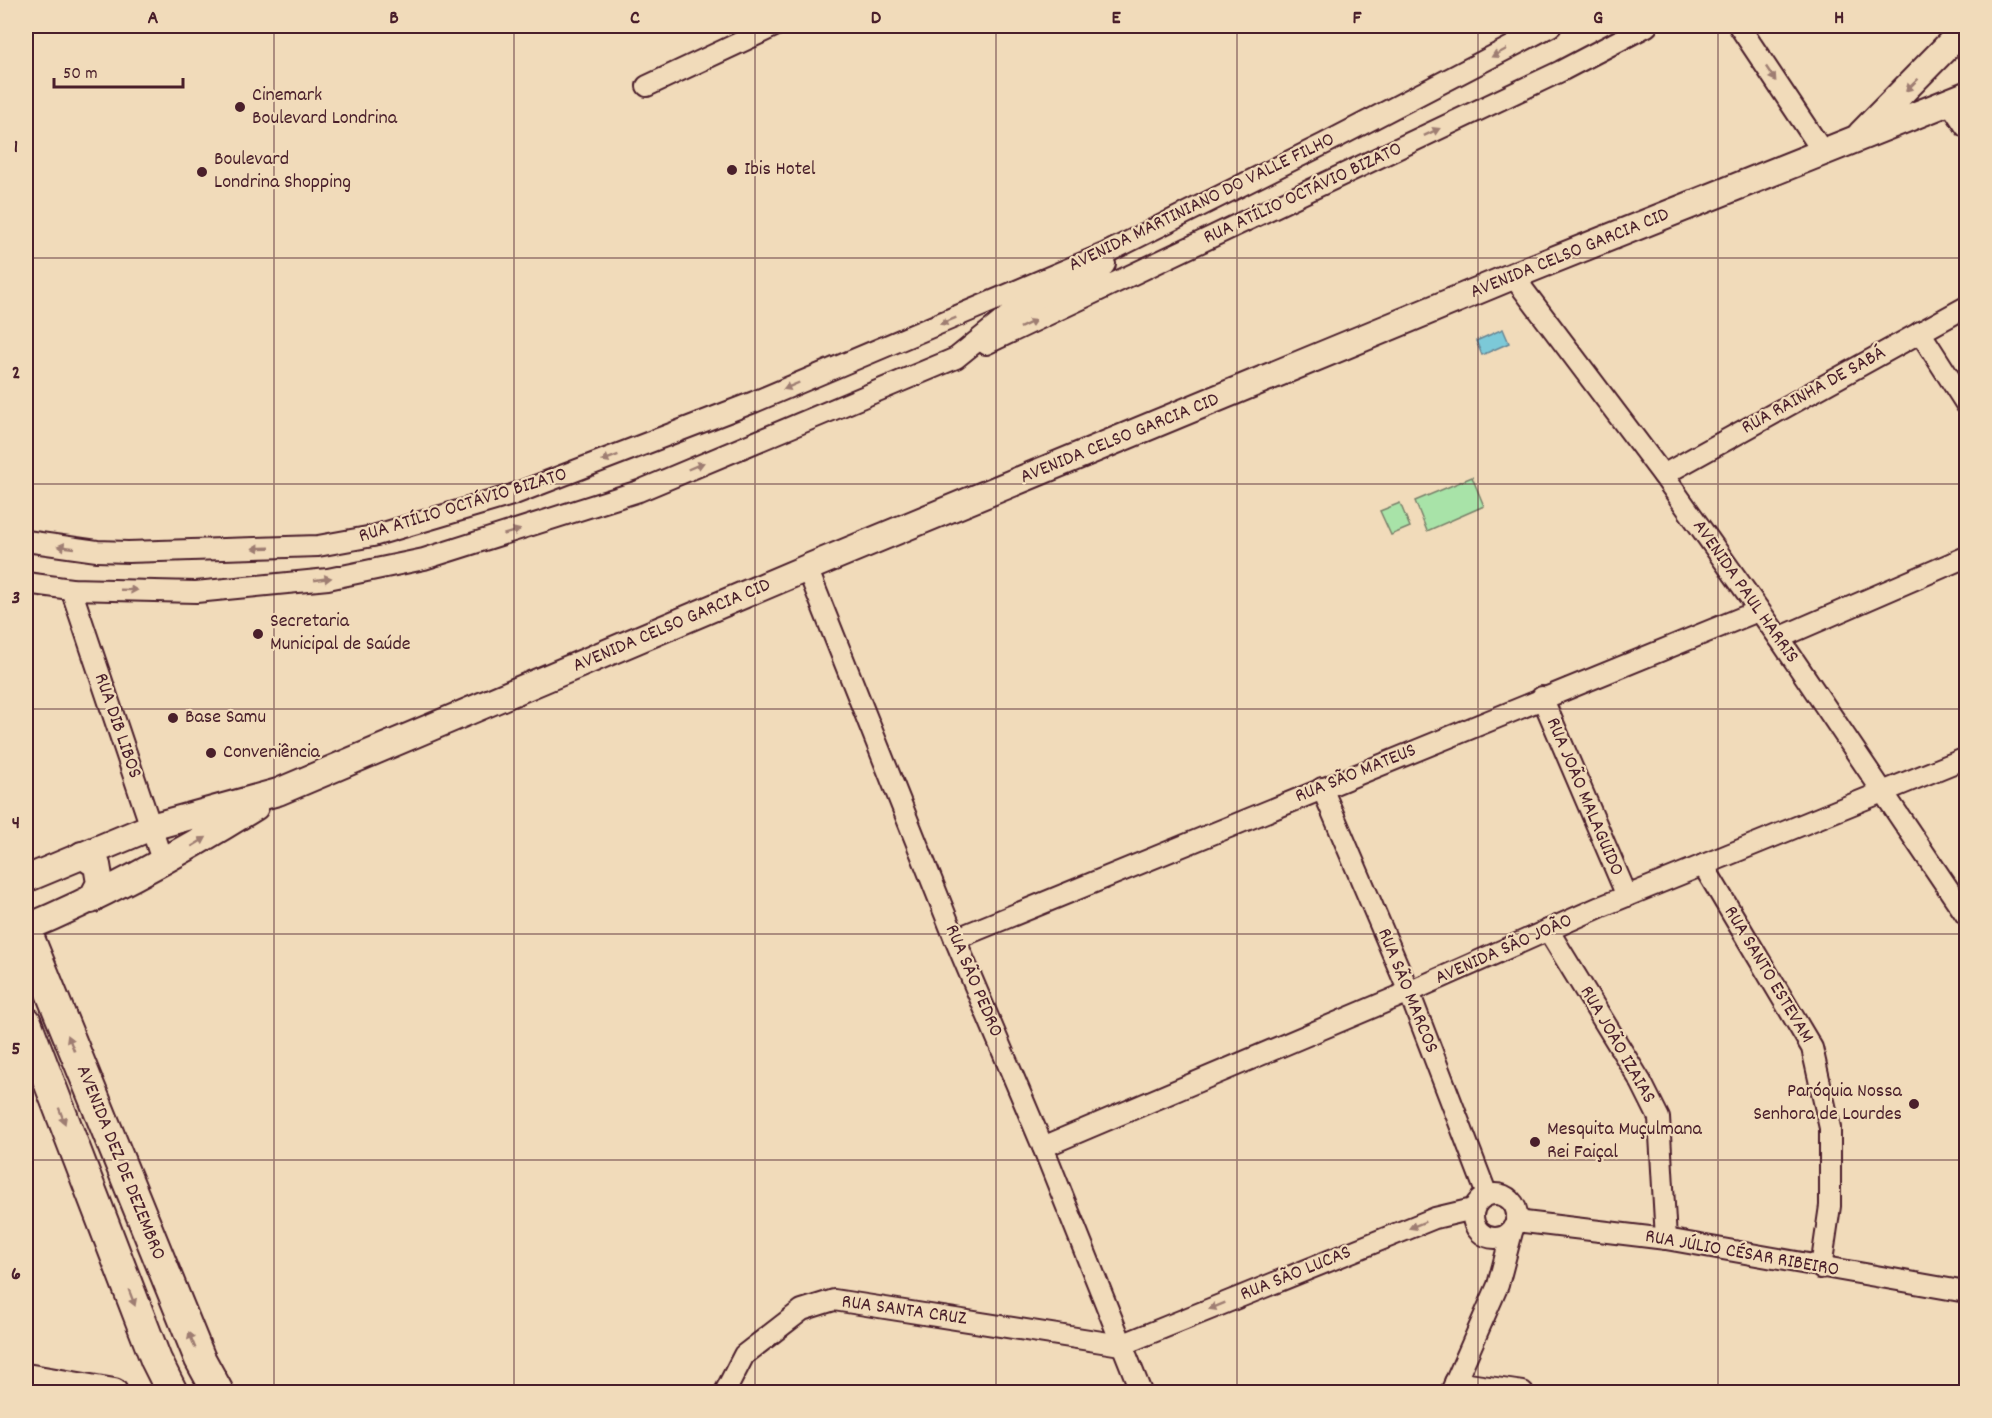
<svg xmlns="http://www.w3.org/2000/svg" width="1992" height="1418" font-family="Dekko,sans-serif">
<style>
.green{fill:#a8e3a8;stroke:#79816a;stroke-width:1.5}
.water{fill:#7bc9d8;stroke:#678593;stroke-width:1.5}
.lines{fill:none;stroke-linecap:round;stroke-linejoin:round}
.minor-casing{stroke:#4a1f2b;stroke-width:24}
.major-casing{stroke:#4a1f2b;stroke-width:30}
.highway-casing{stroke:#4a1f2b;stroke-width:34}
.minor{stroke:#f1dbba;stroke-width:20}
.major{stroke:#f1dbba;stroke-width:26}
.highway{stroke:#f1dbba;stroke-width:30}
.oneway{fill:#9e7d72}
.grid{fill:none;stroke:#4a1f2b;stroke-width:1.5;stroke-opacity:0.55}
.poi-dot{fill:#4a1f2b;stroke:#f1dbba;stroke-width:2}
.labels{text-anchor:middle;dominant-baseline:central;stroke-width:4.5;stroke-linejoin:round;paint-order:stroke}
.poi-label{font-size:20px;fill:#4a1f2b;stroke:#f1dbba;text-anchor:start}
.street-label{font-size:20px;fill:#4a1f2b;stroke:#f1dbba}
.neatline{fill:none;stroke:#4a1f2b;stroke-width:2}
.grid-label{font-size:20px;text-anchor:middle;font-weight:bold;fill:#4a1f2b}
</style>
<rect width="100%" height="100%" fill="#f1dbba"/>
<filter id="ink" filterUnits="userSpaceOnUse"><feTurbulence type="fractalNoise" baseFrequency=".0167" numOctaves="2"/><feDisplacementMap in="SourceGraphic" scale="12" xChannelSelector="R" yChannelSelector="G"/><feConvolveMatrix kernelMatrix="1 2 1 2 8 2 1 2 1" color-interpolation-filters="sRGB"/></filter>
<g filter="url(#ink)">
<!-- green -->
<g class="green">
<polygon points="1472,477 1484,506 1427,531 1415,501"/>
<polygon points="1400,503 1410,527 1391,535 1380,511"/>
</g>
<!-- water -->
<polygon class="water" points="1503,329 1509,343 1482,355 1476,341"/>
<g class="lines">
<defs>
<g id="minor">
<polyline points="1739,26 1823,152"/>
<polyline points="647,86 775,26"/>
<polyline points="1950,103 1966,127"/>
<polyline points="1513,276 1663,475 1779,638 1966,915"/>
<polyline points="1920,332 1966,404"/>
<polyline points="986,344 1561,71 1647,26"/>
<polyline points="1663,475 1966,307"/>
<polyline points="26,541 97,551 128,552 318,546 373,536 512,495 754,402 1106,253 1324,144 1551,26"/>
<polyline points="807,568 955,939 1043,1147 1141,1392"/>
<polyline points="26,583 71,589 196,592 328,579 424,559 639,491 956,358 1019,307 1101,269 1105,264"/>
<polyline points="71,589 163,863"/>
<polyline points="1779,638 1966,557"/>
<polyline points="1542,697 1627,896"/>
<polyline points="1322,788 1409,992 1487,1195"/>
<polyline points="1703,865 1812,1048 1830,1128 1830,1206 1821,1268"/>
<polyline points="1548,930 1641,1082 1659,1118 1666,1239"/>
<polyline points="955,939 1758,611"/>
<polyline points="1043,1147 1409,992 1600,907 1966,758"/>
<circle cx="1495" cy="1216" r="22"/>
<polyline points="1516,1221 1666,1239 1966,1292"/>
<polyline points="1455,1382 1523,1392"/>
<polyline points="725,1392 744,1355 802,1310 834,1300 1121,1345 1435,1218 1473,1209"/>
<polyline points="1451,1392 1498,1285 1513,1228"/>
</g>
<g id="major">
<polyline points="1861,134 1966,27"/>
<polyline points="82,855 97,865 100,883 91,900"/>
<polyline points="26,879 151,827 278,792 807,568 1513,276 1966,95"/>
<path d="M26 928C106 895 181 853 255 807"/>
<polyline points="26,1377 114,1392"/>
</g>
<g id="highway">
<polyline points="26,931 200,1359 218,1392"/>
<polyline points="26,1022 156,1360 172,1392"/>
</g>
</defs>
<!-- minor casing -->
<use href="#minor" class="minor-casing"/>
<!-- major casing -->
<use href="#major" class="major-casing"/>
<!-- highway casing -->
<use href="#highway" class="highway-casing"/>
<!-- minor -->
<use href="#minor" class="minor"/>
<!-- major -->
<use href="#major" class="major"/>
<!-- highway -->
<use href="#highway" class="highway"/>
</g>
<!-- one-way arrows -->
<defs><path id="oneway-solid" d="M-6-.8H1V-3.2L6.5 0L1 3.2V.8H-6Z" transform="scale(1.5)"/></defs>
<g class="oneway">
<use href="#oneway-solid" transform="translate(1499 53) rotate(152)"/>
<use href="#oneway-solid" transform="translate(1771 74) rotate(56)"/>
<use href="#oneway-solid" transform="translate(1912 85) rotate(136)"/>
<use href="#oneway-solid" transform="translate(1432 132) rotate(-25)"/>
<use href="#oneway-solid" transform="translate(948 321) rotate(158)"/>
<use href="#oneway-solid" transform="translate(1028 324) rotate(-25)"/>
<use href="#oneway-solid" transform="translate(791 386) rotate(157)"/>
<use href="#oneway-solid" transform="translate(610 458) rotate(159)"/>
<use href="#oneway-solid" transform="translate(696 466) rotate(-23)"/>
<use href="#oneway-solid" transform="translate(512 532) rotate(-17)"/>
<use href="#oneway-solid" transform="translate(66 547) rotate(-173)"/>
<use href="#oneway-solid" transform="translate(261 548) rotate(178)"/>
<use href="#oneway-solid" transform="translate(323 579) rotate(-8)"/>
<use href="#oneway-solid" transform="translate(129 590) rotate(2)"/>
<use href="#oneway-solid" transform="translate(199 842) rotate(-32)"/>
<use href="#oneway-solid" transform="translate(71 1043) rotate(-112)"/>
<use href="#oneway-solid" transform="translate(62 1116) rotate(69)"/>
<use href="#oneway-solid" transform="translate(1417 1225) rotate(158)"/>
<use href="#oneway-solid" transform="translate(132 1298) rotate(69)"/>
<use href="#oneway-solid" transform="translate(1217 1306) rotate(158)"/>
<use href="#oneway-solid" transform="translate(192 1340) rotate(-112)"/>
</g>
</g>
<!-- grid -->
<path class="grid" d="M274 26V1392M514 26V1392M755 26V1392M996 26V1392M1237 26V1392M1478 26V1392M1718 26V1392M26 258H1966M26 484H1966M26 709H1966M26 934H1966M26 1160H1966"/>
<!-- markers -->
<g class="poi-dot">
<circle cx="240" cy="107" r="6"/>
<circle cx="732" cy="170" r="6"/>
<circle cx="202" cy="172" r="6"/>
<circle cx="258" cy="634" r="6"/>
<circle cx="173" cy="718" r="6"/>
<circle cx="211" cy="753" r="6"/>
<circle cx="1914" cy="1104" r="6"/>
<circle cx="1535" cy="1142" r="6"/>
</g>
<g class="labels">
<!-- poi labels -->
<g class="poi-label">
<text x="252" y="96">Cinemark<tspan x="252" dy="23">Boulevard Londrina</tspan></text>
<text x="214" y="160">Boulevard<tspan x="214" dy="23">Londrina Shopping</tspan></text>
<text x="744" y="170">Ibis Hotel</text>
<text x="270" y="622">Secretaria<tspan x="270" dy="23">Municipal de Saúde</tspan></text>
<text x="185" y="718">Base Samu</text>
<text x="223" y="753">Conveniência</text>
<text x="1902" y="1092" text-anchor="end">Paróquia Nossa<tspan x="1902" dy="23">Senhora de Lourdes</tspan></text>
<text x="1547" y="1130">Mesquita Muçulmana<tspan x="1547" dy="23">Rei Faiçal</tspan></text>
</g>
<!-- street labels -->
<g class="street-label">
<text transform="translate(1303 194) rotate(-25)">RUA ATÍLIO OCTÁVIO BIZATO</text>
<text transform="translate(1202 203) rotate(-26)">AVENIDA MARTINIANO DO VALLE FILHO</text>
<text transform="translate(1570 254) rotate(-22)">AVENIDA CELSO GARCIA CID</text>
<text transform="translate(1814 391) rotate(-29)">RUA RAINHA DE SABÁ</text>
<text transform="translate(1120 439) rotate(-22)">AVENIDA CELSO GARCIA CID</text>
<text transform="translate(463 506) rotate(-17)">RUA ATÍLIO OCTÁVIO BIZATO</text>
<text transform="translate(1745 592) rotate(55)">AVENIDA PAUL HARRIS</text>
<text transform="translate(672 626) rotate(-23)">AVENIDA CELSO GARCIA CID</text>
<text transform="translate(117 726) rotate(71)">RUA DIB LIBOS</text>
<text transform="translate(1356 774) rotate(-22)">RUA SÃO MATEUS</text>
<text transform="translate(1584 797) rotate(67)">RUA JOÃO MALAGUIDO</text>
<text transform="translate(1504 950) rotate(-24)">AVENIDA SÃO JOÃO</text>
<text transform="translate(1768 975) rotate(59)">RUA SANTO ESTEVAM</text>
<text transform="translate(973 981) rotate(67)">RUA SÃO PEDRO</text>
<text transform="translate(1407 991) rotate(68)">RUA SÃO MARCOS</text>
<text transform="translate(1617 1045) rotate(60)">RUA JOÃO IZAIAS</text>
<text transform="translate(120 1163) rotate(68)">AVENIDA DEZ DE DEZEMBRO</text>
<text transform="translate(1742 1254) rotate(10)">RUA JÚLIO CÉSAR RIBEIRO</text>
<text transform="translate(1296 1274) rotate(-22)">RUA SÃO LUCAS</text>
<text transform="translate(904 1311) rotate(8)">RUA SANTA CRUZ</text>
</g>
</g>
<!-- margin -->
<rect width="1992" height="1418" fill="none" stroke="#f1dbba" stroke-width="66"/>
<!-- scale -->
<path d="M54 78v9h129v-9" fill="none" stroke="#4a1f2b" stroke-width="3"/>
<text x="63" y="78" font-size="18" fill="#4a1f2b" stroke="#f1dbba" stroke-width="4.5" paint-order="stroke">50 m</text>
<rect x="33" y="33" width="1926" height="1352" class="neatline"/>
<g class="grid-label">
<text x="153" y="23">A</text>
<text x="394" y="23">B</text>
<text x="635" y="23">C</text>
<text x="876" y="23">D</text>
<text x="1116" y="23">E</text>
<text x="1357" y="23">F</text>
<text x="1598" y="23">G</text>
<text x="1839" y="23">H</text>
<text x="16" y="152">1</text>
<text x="16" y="378">2</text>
<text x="16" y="603">3</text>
<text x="16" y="828">4</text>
<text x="16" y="1054">5</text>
<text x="16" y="1279">6</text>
</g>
</svg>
